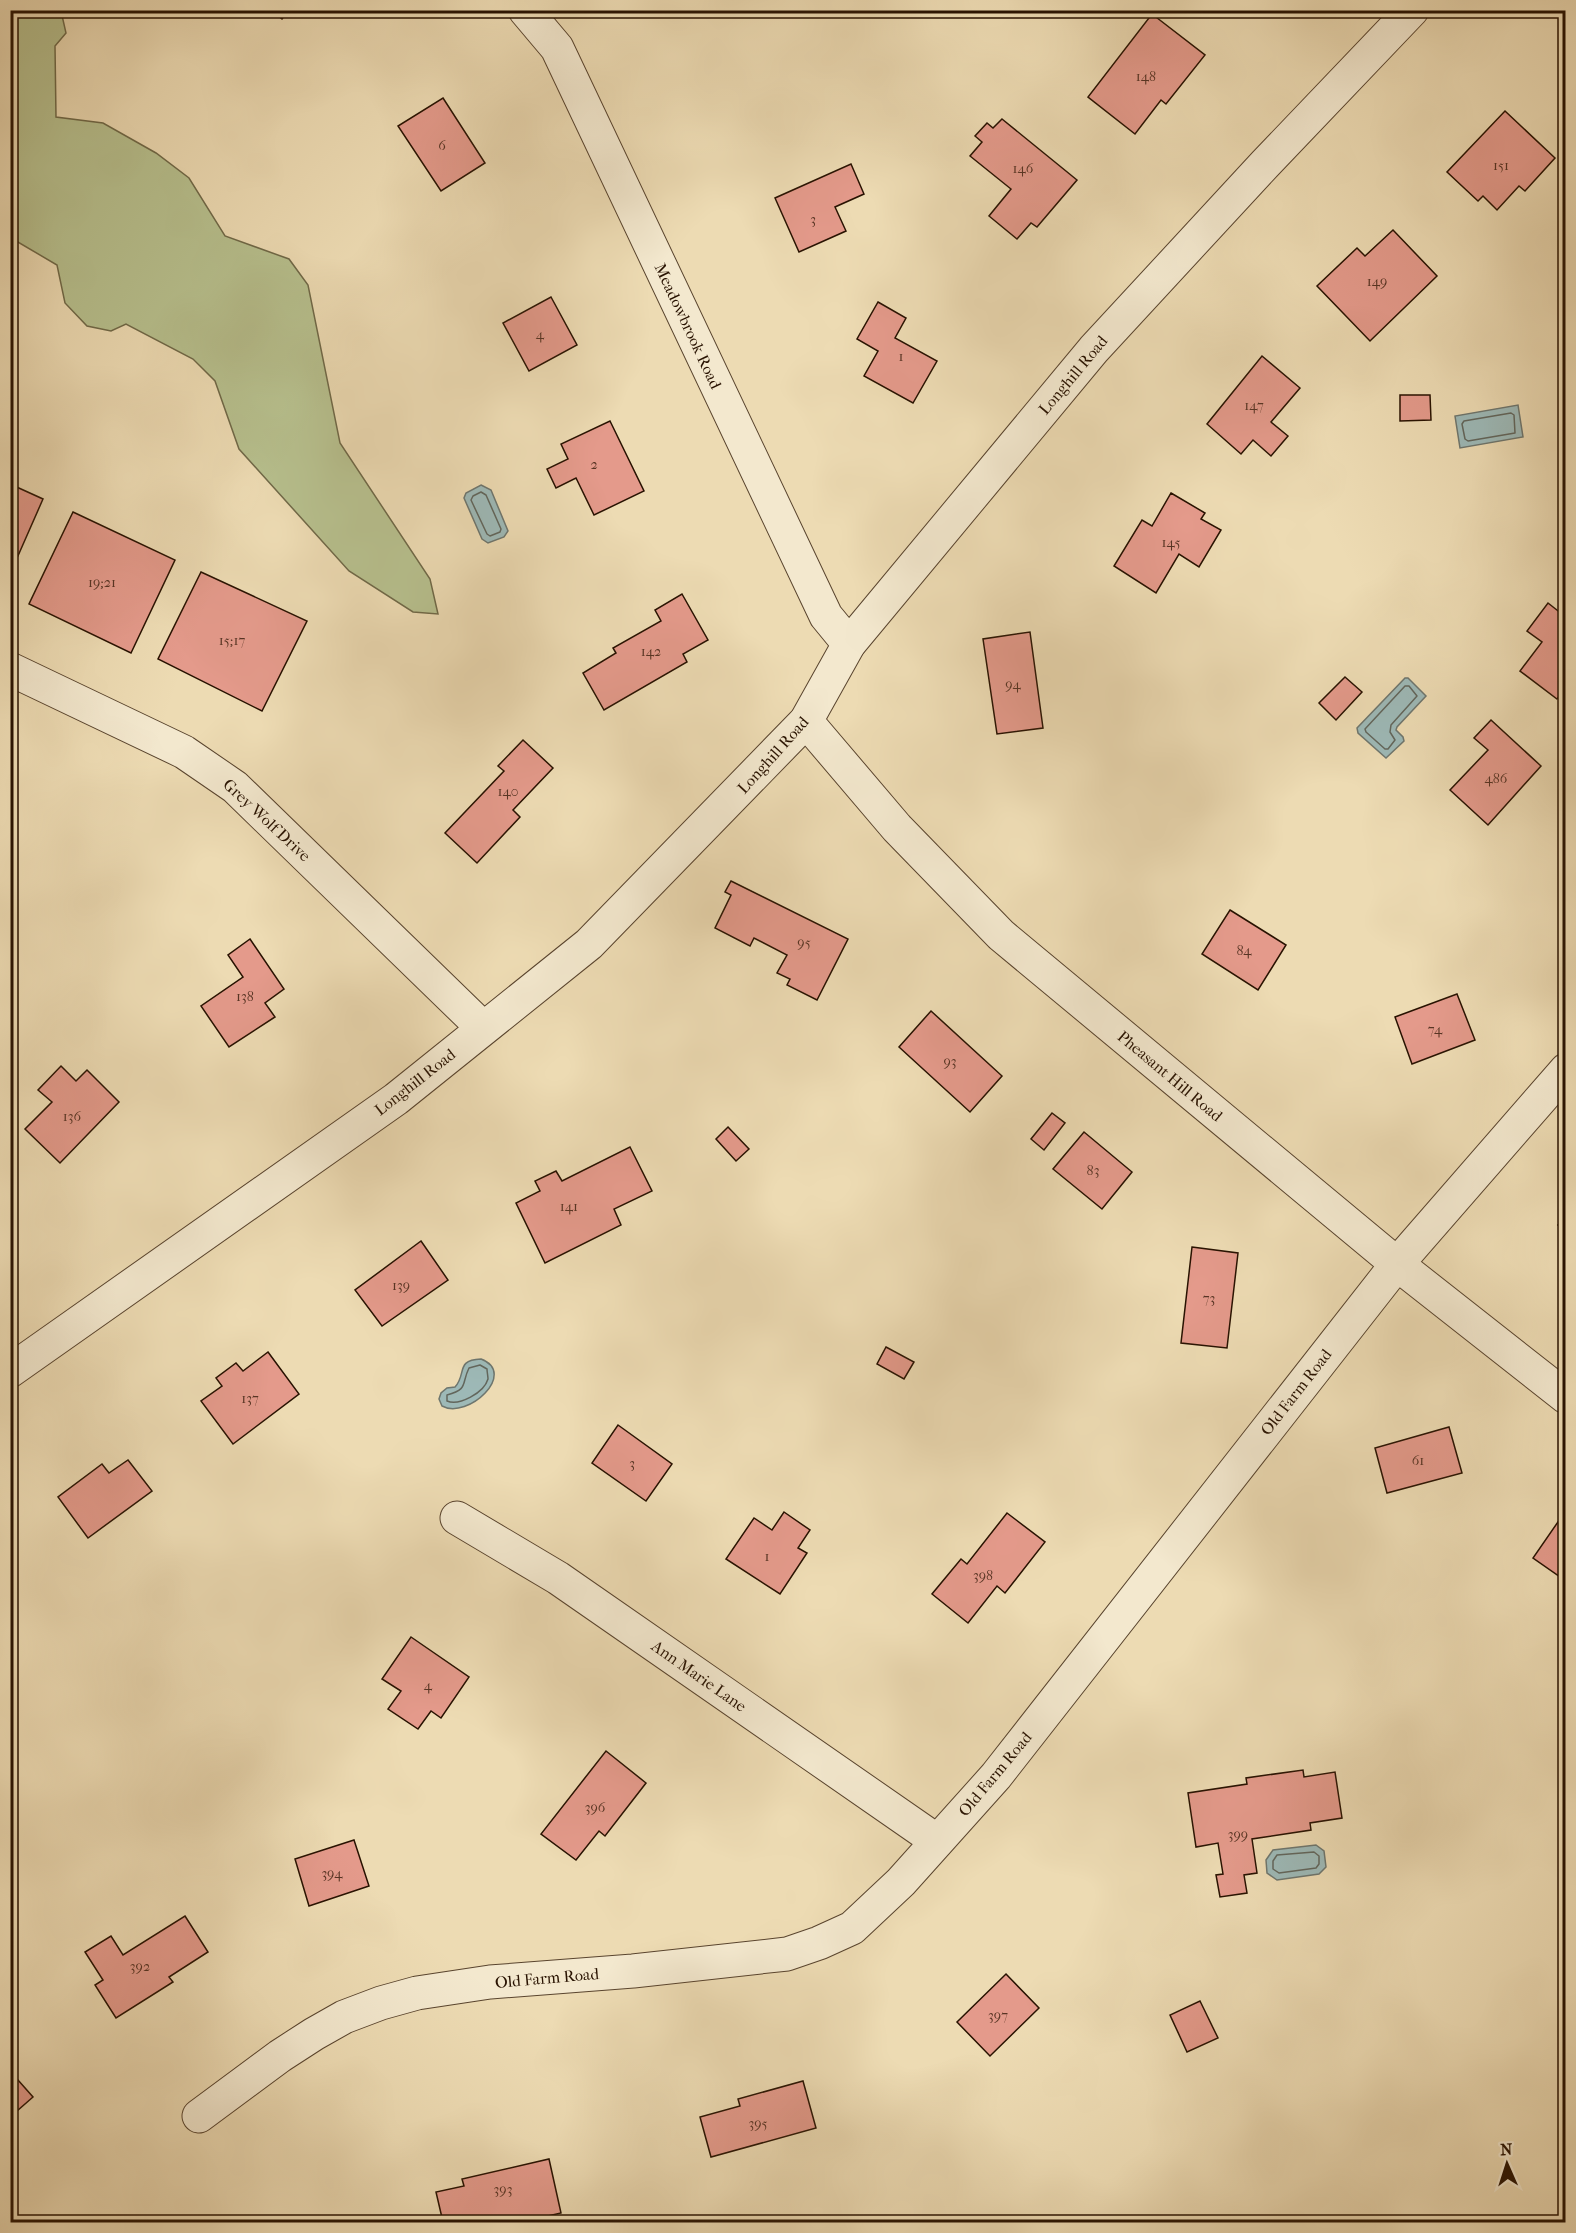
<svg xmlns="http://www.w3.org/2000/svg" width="1576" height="2233" font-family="'IM FELL French Canon',serif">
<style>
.green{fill:#b7c08e;stroke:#706948;stroke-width:1.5}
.water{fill:#9db9b7;stroke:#6e766e;stroke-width:1.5}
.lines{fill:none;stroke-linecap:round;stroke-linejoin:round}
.shore{stroke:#62665c;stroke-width:1.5}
.building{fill:#e49a8b;stroke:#281201;stroke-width:1.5}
.street-casing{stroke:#59442e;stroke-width:35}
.street{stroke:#f3e8ce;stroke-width:33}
.labels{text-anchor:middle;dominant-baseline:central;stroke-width:4.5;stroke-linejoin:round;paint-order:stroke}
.number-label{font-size:14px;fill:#573424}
.street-label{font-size:16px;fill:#281201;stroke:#f3e8ce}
</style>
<rect width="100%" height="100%" fill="#eddbb3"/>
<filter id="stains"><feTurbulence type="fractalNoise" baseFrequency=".00333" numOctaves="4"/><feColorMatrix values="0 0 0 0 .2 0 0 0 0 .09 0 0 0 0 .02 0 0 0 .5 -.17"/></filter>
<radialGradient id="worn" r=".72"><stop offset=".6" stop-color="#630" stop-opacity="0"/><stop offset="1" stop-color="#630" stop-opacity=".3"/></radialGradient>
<!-- green -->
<polygon class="green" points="11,10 61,11 66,33 55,46 56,117 103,123 156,153 189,178 225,236 289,259 308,285 340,443 430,579 438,614 413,612 349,571 239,449 215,381 193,359 126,324 111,331 87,326 65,303 57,265 11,238"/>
<!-- water -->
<g class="water">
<polygon points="1518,405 1523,437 1460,448 1455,416"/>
<polygon points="481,485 491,490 508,531 504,537 488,543 482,539 464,498 466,493"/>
<polygon points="1405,678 1408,678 1426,696 1397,727 1396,730 1403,737 1404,741 1386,758 1358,733 1357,728"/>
<path d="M481 1359C518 1373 468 1420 442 1406L439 1399 441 1393 447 1388 455 1387C467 1374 455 1360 481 1359Z"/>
<polygon points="1316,1845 1324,1851 1326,1867 1319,1874 1277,1880 1267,1873 1266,1860 1273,1850"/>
</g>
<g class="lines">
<!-- shore -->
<g class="shore">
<polygon points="1511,413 1514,415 1515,433 1468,441 1465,439 1462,424 1464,421"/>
<polygon points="481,492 486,495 501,529 500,532 490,536 487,534 471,500 473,496"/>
<polygon points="1405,686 1409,686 1417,696 1391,725 1390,732 1395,740 1388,749 1385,749 1366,732 1365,729"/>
<path d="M480 1365 487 1369C487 1372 488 1376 488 1379 484 1393 459 1406 447 1401V1395C469 1389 461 1384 469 1368Z"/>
<polygon points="1314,1852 1319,1856 1319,1864 1316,1868 1279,1873 1273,1869 1273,1861 1277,1855"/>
</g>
</g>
<!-- building -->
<g class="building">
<polygon points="271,10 289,10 282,19"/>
<polygon points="1152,14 1205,55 1166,104 1161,100 1135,134 1088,97"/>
<polygon points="443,98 485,163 441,191 398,126"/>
<polygon points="1505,111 1555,158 1525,191 1519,186 1497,210 1483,196 1478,201 1447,172"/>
<polygon points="1002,119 1077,180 1037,227 1031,223 1017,239 989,216 1011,189 970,156 982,142 975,136 987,123 993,128"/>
<polygon points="851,164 864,194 835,207 846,231 799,252 775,198"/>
<polygon points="1393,230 1437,276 1370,341 1317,286 1357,248 1365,256"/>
<polygon points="551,297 577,345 529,371 503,323"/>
<polygon points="878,302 906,318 895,338 937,361 913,403 864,376 878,351 857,339"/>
<polygon points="1262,356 1300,388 1271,422 1288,436 1271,456 1253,440 1241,454 1207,424"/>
<polygon points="1400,395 1430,395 1431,420 1400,421"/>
<polygon points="610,421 644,491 594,515 576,478 556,488 547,469 568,459 561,444"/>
<polygon points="10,484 43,499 10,574"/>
<polygon points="1171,493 1205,513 1201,519 1221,530 1199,567 1179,554 1156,593 1114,566 1142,520 1152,526"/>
<polygon points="73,512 175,560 131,653 29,604"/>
<polygon points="201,572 307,621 262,711 158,659"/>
<polygon points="682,594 708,640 683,654 687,662 604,710 583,673 616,653 613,648 661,621 655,610"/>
<polygon points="1548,603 1562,614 1566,609 1566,688 1557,699 1520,671 1542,642 1527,631"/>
<polygon points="1030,632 1043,728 997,734 983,639"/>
<polygon points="1345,677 1362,692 1336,720 1319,703"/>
<polygon points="1491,720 1541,766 1488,825 1450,790 1488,750 1474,738"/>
<polygon points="523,740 553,768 513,810 520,817 477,863 445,833 504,771 498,766"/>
<polygon points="731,881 848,939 817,1000 787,985 790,979 777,973 787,955 754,938 750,946 715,928 731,895 725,892"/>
<polygon points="1230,910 1286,945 1258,990 1202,954"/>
<polygon points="250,939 284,989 265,1003 275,1017 229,1047 201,1006 243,977 228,955"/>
<polygon points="1457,994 1475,1040 1412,1064 1395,1017"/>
<polygon points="931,1011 1002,1076 970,1112 899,1047"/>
<polygon points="61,1066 76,1081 87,1070 119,1102 60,1163 25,1129 52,1102 38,1090"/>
<polygon points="1052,1113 1065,1123 1044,1150 1031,1139"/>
<polygon points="728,1127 749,1149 736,1161 716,1139"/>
<polygon points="1084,1132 1132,1172 1102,1209 1053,1169"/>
<polygon points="630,1147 652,1191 614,1209 621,1225 545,1263 516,1203 540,1191 535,1181 556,1171 562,1181"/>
<polygon points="1566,1218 1566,1232 1558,1225"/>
<polygon points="421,1241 448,1280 382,1326 355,1290"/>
<polygon points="1192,1247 1238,1253 1227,1348 1181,1343"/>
<polygon points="886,1347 914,1362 904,1379 877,1364"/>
<polygon points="268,1352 299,1394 233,1444 201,1401 222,1386 216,1378 236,1363 243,1371"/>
<polygon points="618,1425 672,1464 646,1501 592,1463"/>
<polygon points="1449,1427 1462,1473 1387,1493 1375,1448"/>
<polygon points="128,1460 152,1491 88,1538 58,1497 102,1464 109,1473"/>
<polygon points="784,1512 810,1530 798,1548 807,1553 780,1594 726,1559 754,1518 772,1530"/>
<polygon points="1007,1513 1045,1542 1005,1593 997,1586 968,1623 932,1594 961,1559 967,1564"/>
<polygon points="1560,1519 1566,1523 1566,1581 1533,1558"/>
<polygon points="411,1637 469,1677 441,1718 431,1711 418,1729 388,1709 401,1691 382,1679"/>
<polygon points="606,1751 646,1783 605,1836 599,1831 576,1860 541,1834"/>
<polygon points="1303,1770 1304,1777 1335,1772 1342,1818 1310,1823 1311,1830 1252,1839 1257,1873 1244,1875 1247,1893 1220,1897 1216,1875 1223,1874 1218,1843 1196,1847 1188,1793 1247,1784 1246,1778"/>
<polygon points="354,1840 369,1886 309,1906 295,1859"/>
<polygon points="185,1916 208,1952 169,1977 173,1982 116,2018 95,1985 103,1980 85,1952 111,1936 123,1955"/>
<polygon points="1006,1974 1039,2008 990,2056 957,2022"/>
<polygon points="1200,2001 1218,2038 1187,2052 1170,2015"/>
<polygon points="10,2071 33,2097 10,2117"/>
<polygon points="803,2081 816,2128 711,2157 700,2117 740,2106 738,2099"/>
<polygon points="549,2159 561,2213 522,2222 474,2222 473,2216 443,2222 436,2192 464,2186 462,2179"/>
</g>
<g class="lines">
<defs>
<g id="street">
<polyline points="525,10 557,48 826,616 849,644"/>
<polyline points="10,669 184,752 235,787 483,1028"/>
<polyline points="806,721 897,828 1001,935 1397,1264 1566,1397"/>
<polyline points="10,1371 396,1099 589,944 806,721 849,644 1094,349 1265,164 1412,10"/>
<polyline points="457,1518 558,1578 937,1841"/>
<polyline points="199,2116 280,2056 314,2034 344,2017 381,2003 417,1993 490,1982 633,1971 787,1954 819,1943 852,1928 901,1882 996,1776 1397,1264 1566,1070"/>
</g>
</defs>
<!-- street casing -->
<use href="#street" class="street-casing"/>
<!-- street -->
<use href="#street" class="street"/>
</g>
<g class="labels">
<!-- number labels -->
<g class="number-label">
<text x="1146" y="76">148</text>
<text x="442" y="145">6</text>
<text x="1501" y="165">151</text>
<text x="1023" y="168">146</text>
<text x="813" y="219">3</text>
<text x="1377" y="281">149</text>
<text x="540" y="334">4</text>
<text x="901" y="356">1</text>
<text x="1254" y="405">147</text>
<text x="594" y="464">2</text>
<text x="1171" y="542">145</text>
<text x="102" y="582">19;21</text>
<text x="232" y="640">15;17</text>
<text x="651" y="651">142</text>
<text x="1013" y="684">94</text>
<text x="1496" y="778">486</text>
<text x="508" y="791">140</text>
<text x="804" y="942">95</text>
<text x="1244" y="950">84</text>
<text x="245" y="996">138</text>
<text x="1435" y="1029">74</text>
<text x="950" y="1061">93</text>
<text x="72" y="1116">136</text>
<text x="1093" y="1170">83</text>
<text x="569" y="1206">141</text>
<text x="401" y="1285">139</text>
<text x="1209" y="1298">73</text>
<text x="250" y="1398">137</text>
<text x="1418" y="1460">61</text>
<text x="632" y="1463">3</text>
<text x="767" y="1556">1</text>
<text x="983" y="1575">398</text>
<text x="428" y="1685">4</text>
<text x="595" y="1807">396</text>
<text x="1238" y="1834">399</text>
<text x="332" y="1873">394</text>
<text x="140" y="1966">392</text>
<text x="998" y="2015">397</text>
<text x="758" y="2123">395</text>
<text x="503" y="2189">393</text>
</g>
<!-- street labels -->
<g class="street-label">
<text transform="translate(688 326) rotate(65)">Meadowbrook Road</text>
<text transform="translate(1073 375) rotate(-50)">Longhill Road</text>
<text transform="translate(773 755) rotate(-48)">Longhill Road</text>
<text transform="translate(267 820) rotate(43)">Grey Wolf Drive</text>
<text transform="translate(1170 1076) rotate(40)">Pheasant Hill Road</text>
<text transform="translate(415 1082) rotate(-38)">Longhill Road</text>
<text transform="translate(1296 1392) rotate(-52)">Old Farm Road</text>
<text transform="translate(699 1676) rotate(35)">Ann Marie Lane</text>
<text transform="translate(995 1774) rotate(-50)">Old Farm Road</text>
<text transform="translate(547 1978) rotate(-5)">Old Farm Road</text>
</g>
</g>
<!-- margin -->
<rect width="1576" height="2233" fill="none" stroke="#eddbb3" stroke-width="36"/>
<rect x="12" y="12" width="1552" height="2209" fill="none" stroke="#281201" stroke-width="3"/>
<rect x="18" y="18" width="1540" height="2197" fill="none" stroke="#281201" stroke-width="1.5"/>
<!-- north arrow -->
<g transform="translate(1507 2164) rotate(357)" stroke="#f3e8ce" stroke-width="4.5" paint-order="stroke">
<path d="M0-4.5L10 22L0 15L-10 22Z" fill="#281201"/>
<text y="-9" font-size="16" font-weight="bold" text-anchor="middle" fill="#281201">N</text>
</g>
<rect width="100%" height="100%" filter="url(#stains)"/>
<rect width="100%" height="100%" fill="url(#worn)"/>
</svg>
